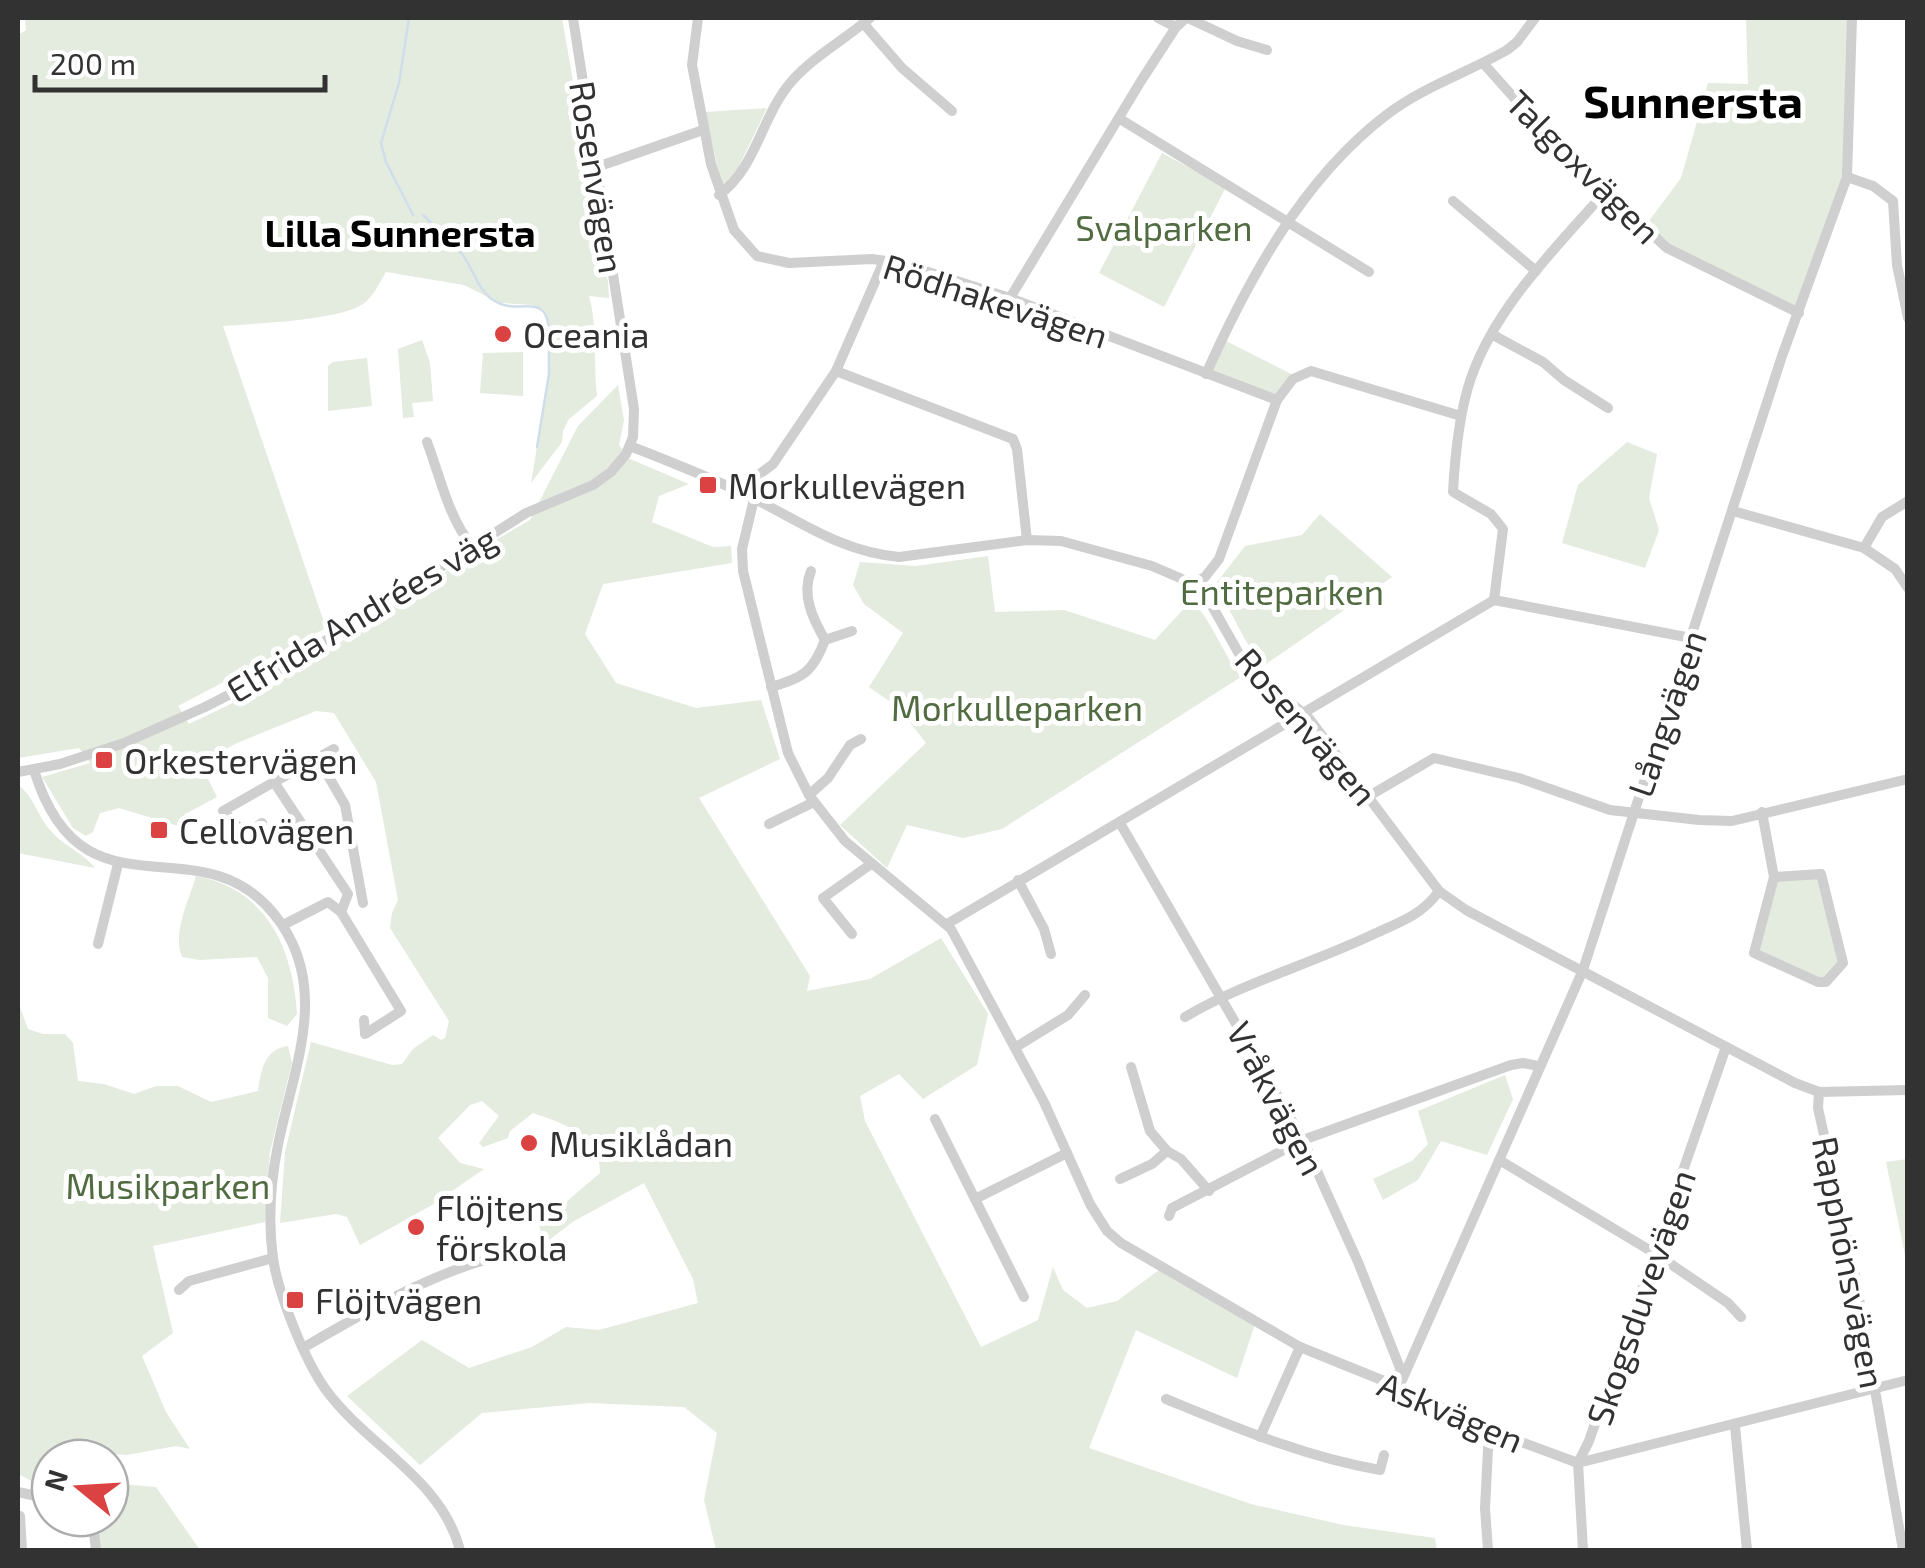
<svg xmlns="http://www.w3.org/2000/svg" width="1925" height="1568" font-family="'Exo 2',sans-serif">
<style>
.green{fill:#e4ebdf}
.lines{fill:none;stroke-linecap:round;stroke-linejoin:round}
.stream{stroke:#d0deec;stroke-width:2.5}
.minor{stroke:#cfcfcf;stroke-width:10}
.poi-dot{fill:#db4342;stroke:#fff;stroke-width:4}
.labels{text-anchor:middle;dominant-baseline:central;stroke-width:10;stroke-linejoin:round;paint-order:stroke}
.street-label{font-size:35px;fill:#323232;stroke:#fff}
.park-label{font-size:35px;fill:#526c41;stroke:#fff}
.poi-label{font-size:35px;fill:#323232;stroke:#fff;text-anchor:start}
.neighbourhood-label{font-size:38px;font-weight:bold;fill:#000;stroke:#fff}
.district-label{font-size:45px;font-weight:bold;fill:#000;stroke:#fff}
</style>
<rect width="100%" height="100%" fill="#fff"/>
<!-- green -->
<g class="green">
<path d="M25 18H562L608 282 609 298 589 296C598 327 593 363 597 396L569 419 563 431 562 442 531 483 549 374 547 316 543 309 533 305 500 303 464 285 386 272C379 283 374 296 363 304 337 321 257 323 223 326L326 628 178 706 189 724 293 674 475 552 530 520 578 426 618 385 624 420 619 445 630 459 689 484 659 496 652 522 713 547 731 546 732 563 603 584 585 634 616 683 696 708 761 700 780 759 699 798 810 976 807 991 870 979 941 938 988 1014 977 1065 923 1099 899 1074 860 1096 865 1121 981 1347 1038 1320 1053 1267 1063 1290 1087 1308 1117 1301 1163 1267 1255 1324 1237 1378 1136 1330 1089 1448 1251 1504 1343 1525 1435 1538 1437 1550H716L704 1500 717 1433 684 1407 589 1403 482 1413 420 1465 347 1396 422 1340 469 1368 532 1347 566 1327 599 1330 698 1303 693 1279 644 1183 574 1221 544 1244 539 1225 600 1173C601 1136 563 1123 533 1113L510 1131 508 1138 483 1147 479 1143 499 1116 482 1101 470 1105 438 1138 460 1163 484 1169 432 1205 360 1245 347 1217 336 1214 280 1223 285 1152 311 1042 392 1065 402 1064 413 1049 433 1035 441 1040 445 1038 449 1021 390 928 392 913 398 900 376 782 334 713 316 711 237 743 215 755 206 775 217 797 185 814 178 826 119 808 100 813 93 832 86 836 73 828 42 777 90 763 79 748 18 758V35L26 30Z"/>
<polygon points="1746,18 1852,18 1847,177 1799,313 1667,248 1643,229 1681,178 1708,83 1748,84"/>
<polygon points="767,108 738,168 722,188 705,112"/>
<polygon points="1162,153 1226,187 1164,307 1099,273"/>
<polygon points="1222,339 1297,377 1277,400 1206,374"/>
<polygon points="422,340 430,363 433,401 412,403 414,417 403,418 398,349"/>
<polygon points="523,352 523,396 480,393 483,353"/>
<polygon points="367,358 372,406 328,411 328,366 333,362"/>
<polygon points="1627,442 1657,454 1649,498 1659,530 1645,568 1562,543 1578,485"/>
<path d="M1320 514 1392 577 1263 666C1243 642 1233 611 1214 586L1245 546 1302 535Z"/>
<path d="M988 556 995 612 1064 610 1155 640 1192 600C1214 625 1222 652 1241 677L1002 829 963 838 907 825 887 868 840 825 926 743 898 707 869 687 903 633 864 604 853 585 860 562 916 566Z"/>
<path d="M18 785C34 796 37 816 51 831 64 847 83 852 95 868L18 853Z"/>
<polygon points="1821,874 1843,963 1826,982 1754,953 1774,877"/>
<path d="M196 876C267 889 293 949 297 1014L287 1026 268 1018V978L257 957 199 960 182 957C172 932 189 901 196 876Z"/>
<path d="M18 1002 28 1029 43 1034H65L73 1043 78 1081 104 1084 134 1094 156 1086H178L211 1102 258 1091C261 1071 264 1049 288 1046L292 1063 270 1152 265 1222 153 1246 173 1333 142 1356 166 1412 190 1449 176 1446 127 1455 63 1450 45 1464 50 1470V1490L18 1474Z"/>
<polygon points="1505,1075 1513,1099 1487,1155 1441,1141 1418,1180 1383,1200 1373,1179 1412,1161 1428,1144 1418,1111"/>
<polygon points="1907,1159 1908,1260 1906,1260 1886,1162"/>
<polygon points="110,1483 156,1487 200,1550 96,1550 83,1518 110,1518"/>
</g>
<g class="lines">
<!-- stream -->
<g class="stream">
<polyline points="409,18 399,83 381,143 386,162 413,215"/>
<path d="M423 215C436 228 450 240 462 254 473 268 477 289 493 300 522 319 551 284 549 343"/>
<polyline points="537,447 549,374 549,350"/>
</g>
<!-- minor -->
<g class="minor">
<polyline points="698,18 692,65 711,164 734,230 757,256 789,263 872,259 900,263 1010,298 1277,400 1293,379 1311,371 1461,416"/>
<polyline points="1158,18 1176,27"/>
<polyline points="1188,18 1237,41 1267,50"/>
<polyline points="863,23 902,68 952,111"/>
<polyline points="1483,63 1558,147 1667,248 1799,313"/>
<polyline points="1120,119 1369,272"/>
<polyline points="597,167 703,130"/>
<polyline points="1847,177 1873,186 1893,201 1897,265 1908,318"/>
<path d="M719 195C757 167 761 117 791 82 814 56 844 40 870 18"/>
<polyline points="1453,201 1536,271"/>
<polyline points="1010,298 1141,81 1176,27 1186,18"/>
<polyline points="1493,335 1543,362 1564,380 1608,408"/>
<polyline points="836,371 1013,439 1017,449 1027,540"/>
<path d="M1206 374C1248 280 1302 180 1385 116 1422 87 1467 73 1507 50L1517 42 1535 18"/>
<path d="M427 442C440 476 448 516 471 545"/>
<path d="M630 446C671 462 712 478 751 497 801 522 842 552 899 557L1027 540 1061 541 1152 566 1180 578 1212 606 1242 659 1255 674 1308 717 1439 891 1466 910 1795 1083 1819 1092 1908 1090"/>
<polyline points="757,476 773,464 836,371 884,261"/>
<polyline points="754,499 742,549 743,571 788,753 809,795 845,841 951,929 1044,1102 1090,1204 1107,1231 1121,1243 1300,1347 1399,1387 1489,1430 1578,1463 1908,1380"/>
<polyline points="1733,511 1864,548 1895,569 1908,588"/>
<polyline points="1864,548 1882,517 1908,501"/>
<path d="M811 571C801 595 813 619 825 640"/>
<polyline points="1189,585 1205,577 1219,559 1277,400"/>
<path d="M1494 600 1503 529 1491 514 1453 492C1455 455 1459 413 1471 378 1496 306 1556 248 1605 192"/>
<path d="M771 687C803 678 813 672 825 640L852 631"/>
<polyline points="319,760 345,805 363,903"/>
<path d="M34 770C82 927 198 820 274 914 332 985 294 1066 278 1145 271 1180 268 1222 273 1258 278 1294 305 1361 326 1390 368 1447 441 1478 460 1550"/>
<polyline points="18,772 60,764 124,743 205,707 284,667 526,513 593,485 611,472 626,454 633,437 634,409 573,18"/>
<polyline points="274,782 334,749"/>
<polyline points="809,795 828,778 850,745 861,739"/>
<polyline points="1369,796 1434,758 1519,778 1610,810 1699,820 1732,821 1908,779"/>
<polyline points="1762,812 1774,877 1754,953 1818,982 1826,982 1843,963 1821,874 1774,877"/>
<polyline points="262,823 245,834 223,811 274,782 348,894 341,912"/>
<polyline points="1120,823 1303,1140 1358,1262 1400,1368 1399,1381"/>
<polyline points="769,824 814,802"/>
<polyline points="1018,880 1044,929 1051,954"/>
<polyline points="947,924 1494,600 1691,638"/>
<polyline points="283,925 328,902 341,912 401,1011 365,1034 364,1020"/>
<polyline points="852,934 823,898 871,864"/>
<polyline points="98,944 118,864"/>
<path d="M1185 1017C1244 982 1314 963 1376 933 1401 922 1423 914 1439 891"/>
<polyline points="1016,1047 1068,1015 1085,995"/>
<polyline points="1131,1067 1150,1131 1167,1151"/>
<polyline points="1819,1092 1818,1108 1855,1276 1903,1550"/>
<polyline points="935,1119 1024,1297"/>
<polyline points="1501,1161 1656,1254 1728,1303 1741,1317"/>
<polyline points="1120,1179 1152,1164 1167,1151 1181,1159 1209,1191"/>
<polyline points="975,1199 1067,1153"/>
<polyline points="1169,1216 1172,1208 1303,1140 1511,1065 1523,1063 1538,1066"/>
<polyline points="179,1290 189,1281 273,1258"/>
<path d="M303 1348C366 1311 458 1257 531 1251"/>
<polyline points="1399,1387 1583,970 1782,356 1847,177 1852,18"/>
<path d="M1166 1399C1237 1428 1305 1457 1380 1470L1384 1455"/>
<polyline points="1735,1426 1747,1550"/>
<polyline points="1260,1437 1300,1347"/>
<polyline points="18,1492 50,1499"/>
<polyline points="20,1516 22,1550"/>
<polyline points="83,1518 94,1533 96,1550"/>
<polyline points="1488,1550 1485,1508 1489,1430"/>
<polyline points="1583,1550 1578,1463 1589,1441 1726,1047"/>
</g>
</g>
<!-- markers -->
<g class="poi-dot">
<circle cx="503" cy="334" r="10"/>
<rect x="698" y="475" width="20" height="20" rx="5"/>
<rect x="94" y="750" width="20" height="20" rx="5"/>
<rect x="149" y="820" width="20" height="20" rx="5"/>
<circle cx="529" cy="1143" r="10"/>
<circle cx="416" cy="1227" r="10"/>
<rect x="285" y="1290" width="20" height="20" rx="5"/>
</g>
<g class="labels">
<!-- street labels -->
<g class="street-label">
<text transform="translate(1584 166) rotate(45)">Talgoxvägen</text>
<text transform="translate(598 177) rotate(81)">Rosenvägen</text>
<text transform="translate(996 300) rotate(18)">Rödhakevägen</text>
<text transform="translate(361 613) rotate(-31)">Elfrida Andrées väg</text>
<text transform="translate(1666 713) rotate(-71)">Långvägen</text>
<text transform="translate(1307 726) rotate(49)">Rosenvägen</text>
<text transform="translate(1277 1098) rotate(62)">Vråkvägen</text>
<text transform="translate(1850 1262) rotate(79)">Rapphönsvägen</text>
<text transform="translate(1640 1297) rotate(-71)">Skogsduvevägen</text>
<text transform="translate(1451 1411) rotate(23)">Askvägen</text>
</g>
<!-- park labels -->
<g class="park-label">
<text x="1164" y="227">Svalparken</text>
<text x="1282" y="591">Entiteparken</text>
<text x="1017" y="707">Morkulleparken</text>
<text x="168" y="1185">Musikparken</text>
</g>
<!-- poi labels -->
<g class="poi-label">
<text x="523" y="334">Oceania</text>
<text x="728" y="485">Morkullevägen</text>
<text x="124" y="760">Orkestervägen</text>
<text x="179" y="830">Cellovägen</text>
<text x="549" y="1143">Musiklådan</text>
<text x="436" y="1207">Flöjtens<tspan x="436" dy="40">förskola</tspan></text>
<text x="315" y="1300">Flöjtvägen</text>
</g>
<!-- neighbourhood labels -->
<g class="neighbourhood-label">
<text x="400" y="232">Lilla Sunnersta</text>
</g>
<!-- district labels -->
<g class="district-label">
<text x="1693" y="100">Sunnersta</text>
</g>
</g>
<!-- border -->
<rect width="1925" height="1568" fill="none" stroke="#323232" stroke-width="40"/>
<!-- north arrow -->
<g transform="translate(80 1488) rotate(288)"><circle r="48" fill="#ffffff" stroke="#adadad" stroke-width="2.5"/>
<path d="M0-8L18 38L0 25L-18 38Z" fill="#db4342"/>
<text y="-15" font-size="28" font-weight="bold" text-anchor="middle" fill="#323232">N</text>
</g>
<!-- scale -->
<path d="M35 75v15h290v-15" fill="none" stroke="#323232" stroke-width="5"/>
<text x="50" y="75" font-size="30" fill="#323232" stroke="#ffffff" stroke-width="8" paint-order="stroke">200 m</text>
</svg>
